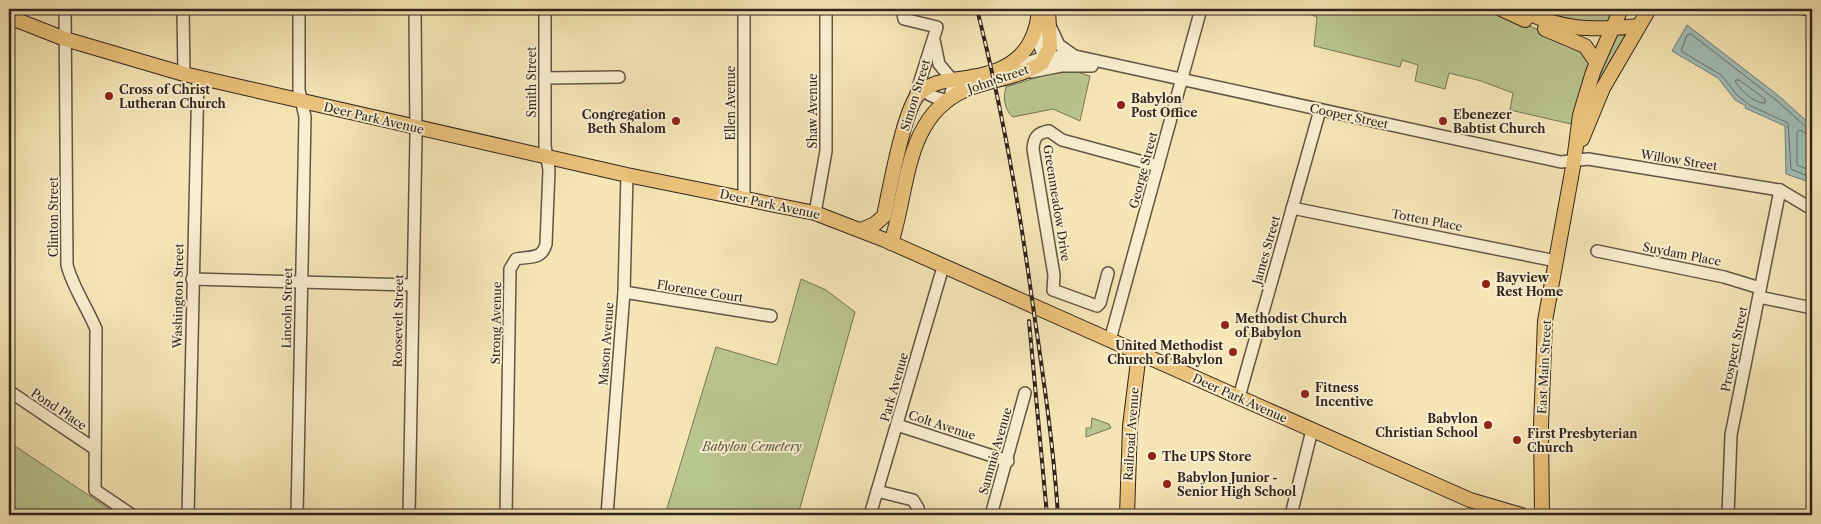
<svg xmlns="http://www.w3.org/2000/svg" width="1821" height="524" font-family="'Libre Caslon Text',serif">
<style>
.green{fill:#bac690;stroke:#767658}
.water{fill:#a1bdb8;stroke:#74807b}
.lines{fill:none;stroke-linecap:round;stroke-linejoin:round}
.shore{stroke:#69716c;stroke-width:1}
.minor-casing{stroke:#625545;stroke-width:14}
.major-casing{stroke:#31251f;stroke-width:16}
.minor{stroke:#f9efd0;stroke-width:11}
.major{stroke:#ebc37b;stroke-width:14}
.rail-casing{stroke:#31251f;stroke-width:4}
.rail{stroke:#f9efd0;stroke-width:2;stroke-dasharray:5.5;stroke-linecap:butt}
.poi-dot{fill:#8f2418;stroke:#f9efd0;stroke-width:2}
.labels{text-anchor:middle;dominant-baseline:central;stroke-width:4;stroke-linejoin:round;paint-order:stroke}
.street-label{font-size:12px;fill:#31251f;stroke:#f9efd0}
.poi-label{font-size:12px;font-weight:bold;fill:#31251f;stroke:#f9efd0;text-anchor:start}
.park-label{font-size:12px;font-style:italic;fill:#5a5541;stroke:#f9efd0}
</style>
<rect width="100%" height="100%" fill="#f6e6b6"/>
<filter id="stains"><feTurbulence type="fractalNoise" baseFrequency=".004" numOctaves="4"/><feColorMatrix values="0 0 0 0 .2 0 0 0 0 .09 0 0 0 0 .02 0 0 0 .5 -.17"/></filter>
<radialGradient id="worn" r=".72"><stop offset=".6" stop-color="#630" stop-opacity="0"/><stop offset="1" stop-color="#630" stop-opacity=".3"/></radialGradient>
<!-- green -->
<g class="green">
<polygon points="1296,9 1489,9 1584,49 1591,58 1571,124 1510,110 1513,93 1481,81 1449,73 1445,89 1415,81 1418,65 1402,60 1400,67 1314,46 1317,17"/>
<polygon points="1527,9 1615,9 1607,24 1582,26"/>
<polygon points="1616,35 1629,35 1591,97"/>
<path d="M1074 71 1090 76 1080 121 1053 109 1013 117C1004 110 1003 97 1006 87L1045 75Z"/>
<polygon points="801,279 826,290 855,312 798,515 665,515 716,347 777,365"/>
<polygon points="1092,418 1109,424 1111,428 1086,437 1086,428 1091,428"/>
<polygon points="9,442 118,515 9,515"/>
</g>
<!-- water -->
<polygon class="water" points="1687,25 1779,96 1812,126 1812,183 1786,174 1785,126 1745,108 1746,106 1735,100 1718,78 1672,51"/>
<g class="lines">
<!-- shore -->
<g class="shore">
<path d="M1736 80H1739L1765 99V103C1755 104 1742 91 1736 83Z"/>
<polyline points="1812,129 1807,128 1776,100 1691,34 1687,35 1681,51 1721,75 1738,96 1751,106 1788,123 1791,169 1812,178"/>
<polyline points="1812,136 1800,130 1797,132 1797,165 1812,171"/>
</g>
<defs>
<g id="minor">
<path d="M65 9 67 265C73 288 87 307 96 329L95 490 132 515"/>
<polyline points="183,9 184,74"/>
<polyline points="744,9 744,198"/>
<polyline points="902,9 904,19 937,27 914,100"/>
<polyline points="1805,9 1812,11"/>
<path d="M1038 27C1038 41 1038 52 1051 61"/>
<polyline points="1051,28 1059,45 1073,55"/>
<polyline points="1005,69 1046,57 1075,56 1561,162 1588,159 1780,190 1812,209"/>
<polyline points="1031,72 1061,66 1092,66"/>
<polyline points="545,78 619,77"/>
<path d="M920 84C925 96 937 99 949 100L954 82 939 64 934 40"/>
<polyline points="1292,208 1556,261"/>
<polyline points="815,213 826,151 826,9"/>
<polyline points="1597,251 1724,277 1760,288"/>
<path d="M1108 273 1100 303 1097 306 1053 290 1054 275 1033 149C1034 137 1037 133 1049 131L1062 140 1158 166"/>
<polyline points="192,279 412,285"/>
<polyline points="624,292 771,316"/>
<polyline points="1759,297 1812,308"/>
<polyline points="1110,340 1201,9"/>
<polyline points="9,391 95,449"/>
<polyline points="1239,397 1320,110"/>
<polyline points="897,425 1008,461"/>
<polyline points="877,491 913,500 918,508 916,515"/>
<polyline points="188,515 198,77"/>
<polyline points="297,515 305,117 299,90 299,9"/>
<polyline points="409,515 416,135 415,9"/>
<path d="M506 515 510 269 516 259C530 256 542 260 546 244L549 170 545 146V9"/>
<polyline points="607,515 624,292 627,175"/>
<polyline points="870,515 943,267"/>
<polyline points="991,515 1025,393"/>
<polyline points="1291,515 1312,430"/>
<polyline points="1728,515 1731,435 1780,190"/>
</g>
<g id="major">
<polyline points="1501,9 1525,20"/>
<path d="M1517 9C1565 30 1587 31 1639 26"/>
<polyline points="9,17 65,39 184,74 627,175 815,213 885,240 1470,500 1521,515"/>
<polyline points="1545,29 1585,46 1597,63"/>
<polyline points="1582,139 1603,88 1649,9"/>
<path d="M861 230 875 224 884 216C889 192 904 110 918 95 934 79 951 81 971 77 1012 71 1036 51 1039 9"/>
<path d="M891 243C909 189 904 117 965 90 990 79 1019 78 1042 63L1050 47 1048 9"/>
<polyline points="1127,515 1130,426 1139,353"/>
<polyline points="1542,515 1541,426 1545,321 1574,161 1580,115 1593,72 1621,9"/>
</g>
</defs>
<!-- minor casing -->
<use href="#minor" class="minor-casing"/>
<!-- major casing -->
<use href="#major" class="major-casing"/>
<!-- minor -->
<use href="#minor" class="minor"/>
<!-- major -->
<use href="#major" class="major"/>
<defs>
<g id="rail">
<path d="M977 9C1000 100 1017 192 1030 285 1041 362 1053 438 1058 515"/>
<polyline points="1029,321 1047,515"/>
</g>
</defs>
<!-- rail casing -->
<use href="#rail" class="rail-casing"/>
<!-- rail -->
<use href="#rail" class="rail"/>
</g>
<!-- markers -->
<g class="poi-dot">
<circle cx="109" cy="96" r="5"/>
<circle cx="1121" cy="105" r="5"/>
<circle cx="676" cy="121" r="5"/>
<circle cx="1443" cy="121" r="5"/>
<circle cx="1486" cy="284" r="5"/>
<circle cx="1225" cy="325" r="5"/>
<circle cx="1233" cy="352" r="5"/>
<circle cx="1305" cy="394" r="5"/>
<circle cx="1488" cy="425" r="5"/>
<circle cx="1517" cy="440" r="5"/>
<circle cx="1152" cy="456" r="5"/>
<circle cx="1167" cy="484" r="5"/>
</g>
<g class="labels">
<!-- street labels -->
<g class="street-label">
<text transform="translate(998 79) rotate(-19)">John Street</text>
<text transform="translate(531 82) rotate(-90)">Smith Street</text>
<text transform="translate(915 95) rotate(-73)">Simon Street</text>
<text transform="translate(730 103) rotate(-90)">Ellen Avenue</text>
<text transform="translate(812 111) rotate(-90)">Shaw Avenue</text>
<text transform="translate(1349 116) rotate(12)">Cooper Street</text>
<text transform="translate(374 118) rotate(13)">Deer Park Avenue</text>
<text transform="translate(1679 160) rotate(9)">Willow Street</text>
<text transform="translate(1143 170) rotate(-75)">George Street</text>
<text transform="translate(1057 203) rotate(81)">Greenmeadow Drive</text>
<text transform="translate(770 204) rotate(12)">Deer Park Avenue</text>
<text transform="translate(53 217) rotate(-90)">Clinton Street</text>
<text transform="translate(1427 220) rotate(11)">Totten Place</text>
<text transform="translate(1266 250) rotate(-74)">James Street</text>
<text transform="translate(1682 254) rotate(11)">Suydam Place</text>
<text transform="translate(700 291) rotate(9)">Florence Court</text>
<text transform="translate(178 296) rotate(-89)">Washington Street</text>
<text transform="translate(287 308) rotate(-89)">Lincoln Street</text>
<text transform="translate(398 321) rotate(-89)">Roosevelt Street</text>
<text transform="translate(496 323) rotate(-89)">Strong Avenue</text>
<text transform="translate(606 344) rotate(-86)">Mason Avenue</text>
<text transform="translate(1734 349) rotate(-78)">Prospect Street</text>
<text transform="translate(1544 367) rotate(-87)">East Main Street</text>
<text transform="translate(894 387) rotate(-74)">Park Avenue</text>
<text transform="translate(1240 398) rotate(24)">Deer Park Avenue</text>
<text transform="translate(59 409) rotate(34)">Pond Place</text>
<text transform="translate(942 425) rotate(18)">Colt Avenue</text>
<text transform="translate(1131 434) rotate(-86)">Railroad Avenue</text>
<text transform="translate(995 451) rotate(-74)">Sammis Avenue</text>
</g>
<!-- poi labels -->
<g class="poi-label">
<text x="119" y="89">Cross of Christ<tspan x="119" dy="14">Lutheran Church</tspan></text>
<text x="1131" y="98">Babylon<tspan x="1131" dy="14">Post Office</tspan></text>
<text x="666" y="114" text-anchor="end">Congregation<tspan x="666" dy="14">Beth Shalom</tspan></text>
<text x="1453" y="114">Ebenezer<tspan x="1453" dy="14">Babtist Church</tspan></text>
<text x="1496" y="277">Bayview<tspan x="1496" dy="14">Rest Home</tspan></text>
<text x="1235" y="318">Methodist Church<tspan x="1235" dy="14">of Babylon</tspan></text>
<text x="1223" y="345" text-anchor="end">United Methodist<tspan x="1223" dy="14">Church of Babylon</tspan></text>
<text x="1315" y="387">Fitness<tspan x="1315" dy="14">Incentive</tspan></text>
<text x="1478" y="418" text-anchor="end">Babylon<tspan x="1478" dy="14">Christian School</tspan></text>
<text x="1527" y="433">First Presbyterian<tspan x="1527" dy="14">Church</tspan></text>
<text x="1162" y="456">The UPS Store</text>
<text x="1177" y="477">Babylon Junior -<tspan x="1177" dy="14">Senior High School</tspan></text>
</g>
<!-- park labels -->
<g class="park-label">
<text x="752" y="446">Babylon Cemetery</text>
</g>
</g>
<!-- margin -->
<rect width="1821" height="524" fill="none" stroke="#f6e6b6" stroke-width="30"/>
<rect x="10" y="10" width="1801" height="504" fill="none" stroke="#31251f" stroke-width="2.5"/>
<rect x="15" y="15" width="1791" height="494" fill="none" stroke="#31251f"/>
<rect width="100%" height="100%" filter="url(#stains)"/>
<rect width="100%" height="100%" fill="url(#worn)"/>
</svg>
